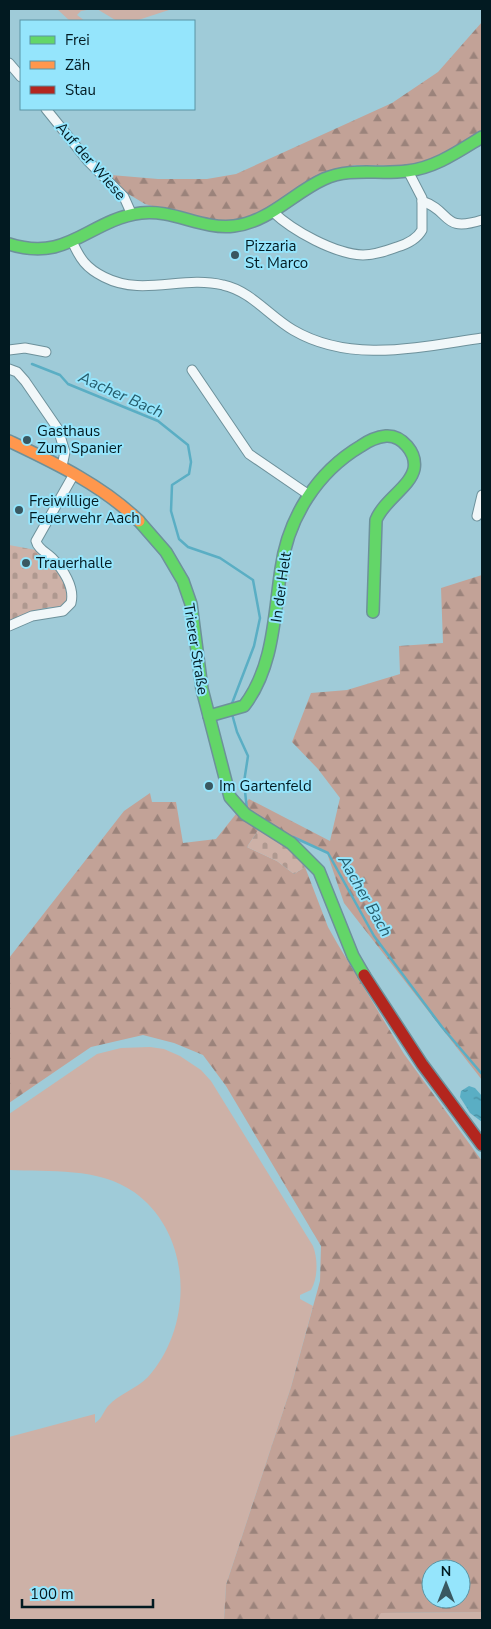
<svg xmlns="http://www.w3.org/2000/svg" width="491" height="1629" font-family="'Nunito Sans',sans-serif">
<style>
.grass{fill:#cdb1a7}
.forest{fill:url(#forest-firs);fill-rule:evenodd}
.cemetery{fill:url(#cemetery-stones)}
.water{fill:url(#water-ripples)}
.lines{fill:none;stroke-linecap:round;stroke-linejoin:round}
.stream{stroke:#5aaec4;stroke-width:2.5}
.street-casing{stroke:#6d919b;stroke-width:11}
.fast-casing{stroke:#6d919b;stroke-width:14}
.slow-casing{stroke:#6d919b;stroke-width:14}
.jam-casing{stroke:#6d919b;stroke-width:14}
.street{stroke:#f1f7f9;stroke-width:9}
.fast{stroke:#63d668;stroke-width:11}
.slow{stroke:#ff974d;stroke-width:11}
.jam{stroke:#b3261e;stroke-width:11}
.poi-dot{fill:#395861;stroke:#95e5fc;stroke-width:2}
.labels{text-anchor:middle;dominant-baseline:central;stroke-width:4;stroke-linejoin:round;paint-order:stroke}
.street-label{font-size:15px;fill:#021a21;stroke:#95e5fc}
.poi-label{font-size:15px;fill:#021a21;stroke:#95e5fc;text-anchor:start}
.water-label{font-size:16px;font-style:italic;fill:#265d6c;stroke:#95e5fc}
</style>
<defs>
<pattern id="forest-firs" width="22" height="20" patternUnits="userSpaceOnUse" patternTransform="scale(1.25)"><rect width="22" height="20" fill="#c2a297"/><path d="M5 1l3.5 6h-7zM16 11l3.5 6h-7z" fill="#9b837b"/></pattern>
<pattern id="cemetery-stones" width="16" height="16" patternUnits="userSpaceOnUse" patternTransform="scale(1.25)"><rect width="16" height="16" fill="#cdb1a7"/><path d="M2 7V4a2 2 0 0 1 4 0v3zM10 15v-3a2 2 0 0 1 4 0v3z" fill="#ae988f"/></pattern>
<pattern id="water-ripples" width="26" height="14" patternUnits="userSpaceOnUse" patternTransform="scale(1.25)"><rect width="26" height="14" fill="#5aaec4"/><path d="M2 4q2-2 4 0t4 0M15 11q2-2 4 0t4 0" fill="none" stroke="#488d9f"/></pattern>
</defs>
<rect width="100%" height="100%" fill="#9fcbd8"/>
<!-- grass -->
<g class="grass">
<polygon points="57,9 92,9 81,11 77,15 85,21 70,21"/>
<polygon points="97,9 172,9 135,21 117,21"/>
<path d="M150 1047 164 1049 180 1056 201 1070 211 1081 313 1246C318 1259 318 1278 311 1290L300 1295V1299L313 1306 291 1387 226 1585 224 1620H9V1437L95 1414V1423C102 1419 103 1412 108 1406 119 1394 136 1389 148 1377 194 1326 193 1234 134 1192 98 1167 50 1172 9 1170V1114L97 1054 121 1048Z"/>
<polygon points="482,1612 482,1620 377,1620 380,1613"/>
</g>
<!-- forest -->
<g class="forest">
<polygon points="482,22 482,131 437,158 411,166 355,165 328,172 294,189 270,207 235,222 209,221 145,204 120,189 111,175 158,179 207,179 236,174 392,103 438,72"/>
<polygon points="482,575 482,1080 344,903 327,853 270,826 242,807 249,799 330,841 340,798 318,769 292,742 311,693 347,690 400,674 399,646 443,643 441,588"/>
<path d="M150 793 152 802H176L183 843 216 839 236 814 259 829 247 847 277 861 294 874 305 867 328 927 337 943 404 1054 482 1161V1612L381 1613 377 1620H224L226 1585 291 1387 320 1281 321 1246 226 1086 203 1055 174 1043 143 1035 91 1047 9 1103V958L124 811ZM431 1569H461V1599H431Z"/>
</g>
<!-- cemetery -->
<g class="cemetery">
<path d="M9 545 36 550 45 556 64 579 69 591 67 608C46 604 27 613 9 621Z"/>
<polygon points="259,829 288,848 305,867 294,874 277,861 247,847"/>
</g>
<!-- water -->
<polygon class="water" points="469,1086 475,1088 482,1096 482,1122 470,1113 460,1097 461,1091"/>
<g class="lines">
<!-- stream -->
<g class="stream">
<polyline points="32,364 60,375 68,384 158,421 188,445 191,462 189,474 172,485 171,511 179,539 188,547 220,558 253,580 260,618 254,646 231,706"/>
<polyline points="232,714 237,732 248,756 244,782 247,810"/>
<polyline points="293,837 328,853 374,936 442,1027 482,1074"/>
</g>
<defs>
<g id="street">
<polyline points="9,63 21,77"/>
<polyline points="46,109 88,161 124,197 132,215"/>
<path d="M422 201C452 211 441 233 482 220"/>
<path d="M273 212C293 231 335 254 363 255 375 255 386 251 397 247 407 244 417 239 422 230V198L408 171"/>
<path d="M72 241C80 259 86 268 104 277 143 297 182 275 223 285 251 291 269 316 293 330 351 364 419 347 482 338"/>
<polyline points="9,350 25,348 46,352"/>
<polyline points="9,369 17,372 25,381 58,429 65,452 62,466"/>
<polyline points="192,370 249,454 309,495"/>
<polyline points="477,516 482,495"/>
<path d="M9 626 32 616 63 611 71 603C75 587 63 569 52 558 46 552 38 549 36 541L74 474"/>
</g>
<g id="fast">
<path d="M9 244C69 263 88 220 141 213 173 209 202 230 234 226 269 222 293 193 324 179 351 167 379 175 407 171 435 168 459 151 482 137"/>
<polyline points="139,521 166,552 183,581 191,604 202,689 230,797 245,814 291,843 319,871 353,956 364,975"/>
<path d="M209 716 244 706C274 667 274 615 281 569 288 518 317 472 361 446 368 441 377 437 386 436 402 435 417 453 414 469 410 487 384 500 376 520L373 612"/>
</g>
<path id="slow" d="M9 441C55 463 102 485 139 521"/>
<polyline id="jam" points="364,975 422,1064 482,1145"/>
</defs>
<!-- street casing -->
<use href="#street" class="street-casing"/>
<!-- fast casing -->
<use href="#fast" class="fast-casing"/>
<!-- slow casing -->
<use href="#slow" class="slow-casing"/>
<!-- jam casing -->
<use href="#jam" class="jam-casing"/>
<!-- street -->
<use href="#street" class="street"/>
<!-- fast -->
<use href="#fast" class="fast"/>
<!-- slow -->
<use href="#slow" class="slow"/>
<!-- jam -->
<use href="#jam" class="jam"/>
</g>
<!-- markers -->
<g class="poi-dot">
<circle cx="235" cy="255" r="5"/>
<circle cx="27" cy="440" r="5"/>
<circle cx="19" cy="510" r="5"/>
<circle cx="26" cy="563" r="5"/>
<circle cx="209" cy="786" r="5"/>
</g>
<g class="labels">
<!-- street labels -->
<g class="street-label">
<text transform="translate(91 161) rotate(49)">Auf der Wiese</text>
<text transform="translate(281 587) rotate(-82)">In der Helt</text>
<text transform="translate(196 649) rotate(81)">Trierer Straße</text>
</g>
<!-- poi labels -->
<g class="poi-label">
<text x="245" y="246">Pizzaria<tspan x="245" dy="17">St. Marco</tspan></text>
<text x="37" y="431">Gasthaus<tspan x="37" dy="17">Zum Spanier</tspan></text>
<text x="29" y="501">Freiwillige<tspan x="29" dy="17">Feuerwehr Aach</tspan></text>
<text x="36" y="563">Trauerhalle</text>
<text x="219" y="786">Im Gartenfeld</text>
</g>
<!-- water labels -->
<g class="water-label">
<text transform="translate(121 395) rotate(24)">Aacher Bach</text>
<text transform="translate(365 896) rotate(60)">Aacher Bach</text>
</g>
</g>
<!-- border -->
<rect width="491" height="1629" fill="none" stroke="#021a21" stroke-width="20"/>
<!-- legend -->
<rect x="20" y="20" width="175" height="90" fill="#95e5fc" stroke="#5a94a4"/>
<rect x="30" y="36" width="25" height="8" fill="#63d668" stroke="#5a94a4"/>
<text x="65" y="45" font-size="15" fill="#021a21">Frei</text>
<rect x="30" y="61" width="25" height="8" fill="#ff974d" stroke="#5a94a4"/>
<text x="65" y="70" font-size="15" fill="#021a21">Zäh</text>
<rect x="30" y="86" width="25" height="8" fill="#b3261e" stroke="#5a94a4"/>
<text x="65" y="95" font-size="15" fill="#021a21">Stau</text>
<!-- north arrow -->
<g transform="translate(446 1584)"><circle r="24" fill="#95e5fc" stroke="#5a94a4"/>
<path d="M0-4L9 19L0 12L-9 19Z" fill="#395861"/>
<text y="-8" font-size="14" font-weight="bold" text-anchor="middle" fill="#021a21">N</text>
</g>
<!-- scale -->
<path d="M22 1599v8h131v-8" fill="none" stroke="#021a21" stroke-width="2.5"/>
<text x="30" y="1599" font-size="15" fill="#021a21" stroke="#95e5fc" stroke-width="4" paint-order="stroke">100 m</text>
</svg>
